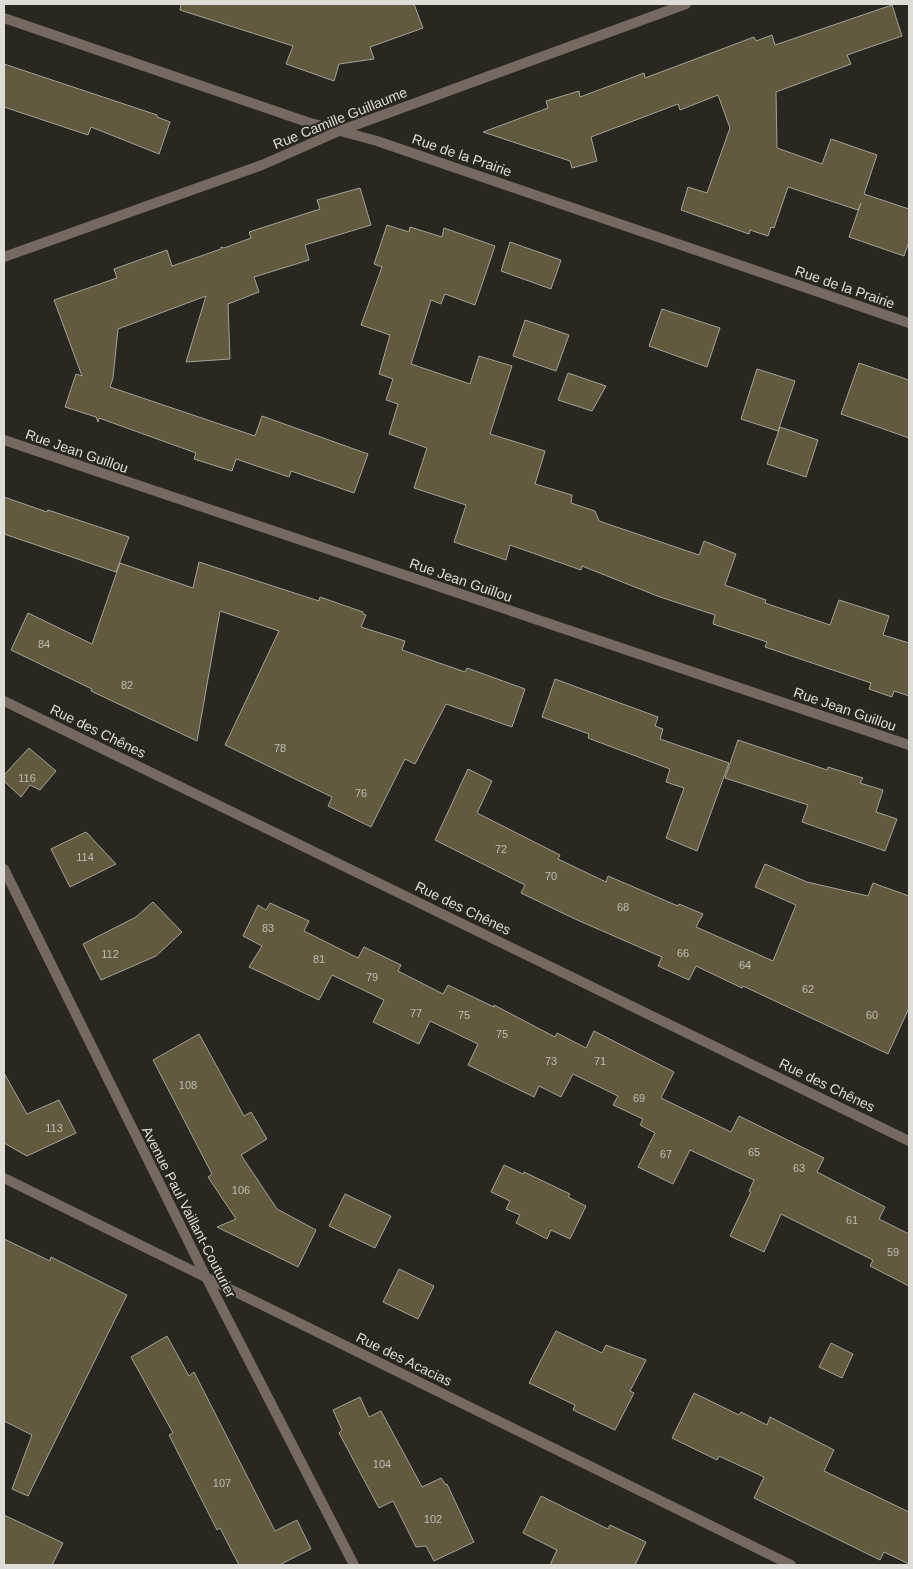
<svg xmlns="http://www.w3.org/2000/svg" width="913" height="1569" font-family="Arial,sans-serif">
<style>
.building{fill:#615a3e;stroke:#a5a299}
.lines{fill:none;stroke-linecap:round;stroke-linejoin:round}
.street{stroke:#756962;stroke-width:10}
.labels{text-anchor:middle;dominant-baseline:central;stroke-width:4;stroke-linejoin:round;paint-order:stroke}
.number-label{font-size:11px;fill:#bfbcb2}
.street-label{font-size:14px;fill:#deddd8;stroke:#292720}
</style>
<rect width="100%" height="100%" fill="#292720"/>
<!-- building -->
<g class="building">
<polygon points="181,4 414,4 423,28 370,47 374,59 339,64 334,81 286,64 293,46 180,10"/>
<polygon points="892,5 902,36 847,55 851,64 776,92 777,148 822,164 831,139 877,155 864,194 909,209 909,242 904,256 849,237 861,203 858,210 788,187 774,228 771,227 768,236 750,230 749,234 681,210 688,187 707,193 730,128 718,95 680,110 678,104 591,137 597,161 572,168 570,161 483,132 548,108 546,101 579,91 580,97 644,73 645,78 754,37 756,41 772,35 775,45"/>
<polygon points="4,64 157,115 157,117 170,122 159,154 91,127 88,135 4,107"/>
<polygon points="360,188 371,225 305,245 309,260 254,277 259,292 228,304 230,359 186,362 206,296 118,329 113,378 110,387 255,436 262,416 368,454 354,493 291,471 289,477 236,459 232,471 194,459 196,453 99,418 98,422 96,417 65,407 76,374 82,376 54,300 117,278 114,269 167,250 172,266 221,249 221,247 224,248 251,238 249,232 320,209 317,200"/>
<polygon points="387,225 409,232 410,227 442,237 444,228 495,246 475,305 445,294 441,304 431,300 411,364 470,384 479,356 512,366 490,434 545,451 535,484 572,495 571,503 595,511 599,521 699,555 704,541 736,554 725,585 766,600 765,603 830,625 839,600 889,616 883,635 909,643 909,696 894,691 892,697 869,689 871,683 765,647 767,642 713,624 715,615 660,597 582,566 581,570 510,545 506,560 454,542 466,505 414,488 427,448 389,434 398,404 386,400 393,379 379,374 390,335 361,325 382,267 374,264"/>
<polygon points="510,242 561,260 551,289 501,271"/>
<polygon points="662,309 720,328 707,367 649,346"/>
<polygon points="525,320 569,335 556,371 513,356"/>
<polygon points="859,363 909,380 909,438 841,414"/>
<polygon points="757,369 795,381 778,431 741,419"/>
<polygon points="568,373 606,386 592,411 558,400"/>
<polygon points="780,427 818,440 806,477 767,464"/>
<polygon points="4,497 47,512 48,510 129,537 116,572 4,534"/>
<polygon points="199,562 319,601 320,597 363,612 363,614 366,615 361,627 405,641 402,650 465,672 467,668 525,689 512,727 446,704 415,764 405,759 371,827 328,806 332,797 225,745 279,631 220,611 197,741 91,691 92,689 11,650 28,613 92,644 120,563 193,588"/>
<polygon points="555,679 658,717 655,726 663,729 660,739 729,763 697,851 666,838 684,788 666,782 670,769 588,738 589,734 542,717"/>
<polygon points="738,740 827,770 828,767 863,778 860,783 883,790 876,812 897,819 885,851 802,822 808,805 725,778"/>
<polygon points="29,748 56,771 40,790 30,785 21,797 4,781 4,775"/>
<polygon points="468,769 492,781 477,813 560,855 558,859 606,882 608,876 678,906 679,904 703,914 696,927 773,961 796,905 755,887 765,864 807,882 868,896 873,883 909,896 909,1008 888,1054 743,986 742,988 696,966 689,980 658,966 662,957 575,919 521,893 525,885 435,840"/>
<polygon points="86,832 116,864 70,887 51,849"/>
<polygon points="153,902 182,932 156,956 101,980 83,944 136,917"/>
<polygon points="270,903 309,921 304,931 358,958 364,947 401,965 398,971 443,994 448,985 494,1007 494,1005 555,1037 557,1033 586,1048 594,1031 674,1072 661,1098 731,1132 739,1116 824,1158 817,1172 885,1207 879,1219 909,1234 909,1286 870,1266 873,1260 781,1214 764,1252 730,1236 751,1192 749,1191 754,1180 690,1150 673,1184 638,1167 655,1133 640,1125 643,1119 613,1105 618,1096 573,1074 561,1097 539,1086 534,1097 468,1065 478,1044 430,1021 419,1044 373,1022 384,1000 332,975 319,1000 249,967 262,946 243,936 258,905 266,910"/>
<polygon points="199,1034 244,1116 251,1112 267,1139 241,1155 277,1209 316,1230 298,1267 217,1227 236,1219 208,1177 212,1174 153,1060"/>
<polygon points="4,1073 27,1114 59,1100 76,1133 27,1156 4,1143"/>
<polygon points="504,1165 523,1174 524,1172 570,1194 568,1197 586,1206 570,1239 551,1230 547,1239 516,1223 520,1215 506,1209 510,1201 491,1192"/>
<polygon points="345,1194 391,1216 375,1248 329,1226"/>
<polygon points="4,1239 50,1261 51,1257 127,1295 28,1496 12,1489 32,1435 4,1421"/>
<polygon points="399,1269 434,1286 418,1319 383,1302"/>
<polygon points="556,1331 602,1353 606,1345 646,1360 630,1391 634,1393 615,1430 573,1410 575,1405 529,1383"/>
<polygon points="167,1336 189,1376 194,1372 275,1531 297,1520 311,1549 279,1565 239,1565 220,1528 217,1530 169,1435 173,1433 131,1357"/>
<polygon points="831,1343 853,1354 842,1378 819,1367"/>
<polygon points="694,1393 739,1415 741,1412 767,1425 770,1417 834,1450 824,1471 909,1512 909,1564 884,1552 880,1560 754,1498 764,1477 719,1456 717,1460 672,1438"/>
<polygon points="360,1397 369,1417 381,1411 422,1487 441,1478 446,1485 447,1484 474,1542 434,1561 426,1546 416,1547 393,1501 379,1508 339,1433 342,1430 333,1410"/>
<polygon points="541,1496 608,1529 610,1525 646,1542 635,1565 550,1565 557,1550 523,1533"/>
<polygon points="4,1515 63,1543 52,1565 4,1565"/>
</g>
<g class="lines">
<!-- street -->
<g class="street">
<polyline points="4,18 307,122 377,141 909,323"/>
<polyline points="4,257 262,165 339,131 686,4"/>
<polyline points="4,440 909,745"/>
<polyline points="4,701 909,1141"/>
<polyline points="4,869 206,1277 354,1565"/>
<polyline points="4,1178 791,1565"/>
</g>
</g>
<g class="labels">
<!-- number labels -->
<g class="number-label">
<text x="44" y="644">84</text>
<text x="127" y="685">82</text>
<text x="280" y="748">78</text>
<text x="27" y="778">116</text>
<text x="361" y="793">76</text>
<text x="501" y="849">72</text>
<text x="85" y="857">114</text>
<text x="551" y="876">70</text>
<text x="623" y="907">68</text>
<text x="268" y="928">83</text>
<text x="683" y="953">66</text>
<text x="110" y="954">112</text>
<text x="319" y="959">81</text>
<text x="745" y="965">64</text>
<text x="372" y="977">79</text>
<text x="808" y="989">62</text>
<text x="416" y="1013">77</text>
<text x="464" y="1015">75</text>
<text x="872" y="1015">60</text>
<text x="502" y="1034">75</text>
<text x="551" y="1061">73</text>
<text x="600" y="1061">71</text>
<text x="188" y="1085">108</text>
<text x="639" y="1098">69</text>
<text x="54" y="1128">113</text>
<text x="754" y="1152">65</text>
<text x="666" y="1154">67</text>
<text x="799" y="1168">63</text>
<text x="241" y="1190">106</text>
<text x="852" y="1220">61</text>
<text x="893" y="1252">59</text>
<text x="382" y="1464">104</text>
<text x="222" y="1483">107</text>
<text x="433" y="1519">102</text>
</g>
<!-- street labels -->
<g class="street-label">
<text transform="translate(340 118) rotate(-22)">Rue Camille Guillaume</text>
<text transform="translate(462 155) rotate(19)">Rue de la Prairie</text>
<text transform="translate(845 287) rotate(19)">Rue de la Prairie</text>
<text transform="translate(77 451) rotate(19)">Rue Jean Guillou</text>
<text transform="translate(461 580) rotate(19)">Rue Jean Guillou</text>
<text transform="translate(845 709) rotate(19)">Rue Jean Guillou</text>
<text transform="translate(98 731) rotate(26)">Rue des Chênes</text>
<text transform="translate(463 908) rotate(26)">Rue des Chênes</text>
<text transform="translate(827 1085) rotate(26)">Rue des Chênes</text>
<text transform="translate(189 1212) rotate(63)">Avenue Paul Vaillant-Couturier</text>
<text transform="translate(404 1359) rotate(26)">Rue des Acacias</text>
</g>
</g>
<!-- border -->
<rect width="913" height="1569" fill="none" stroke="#deddd8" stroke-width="10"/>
</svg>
